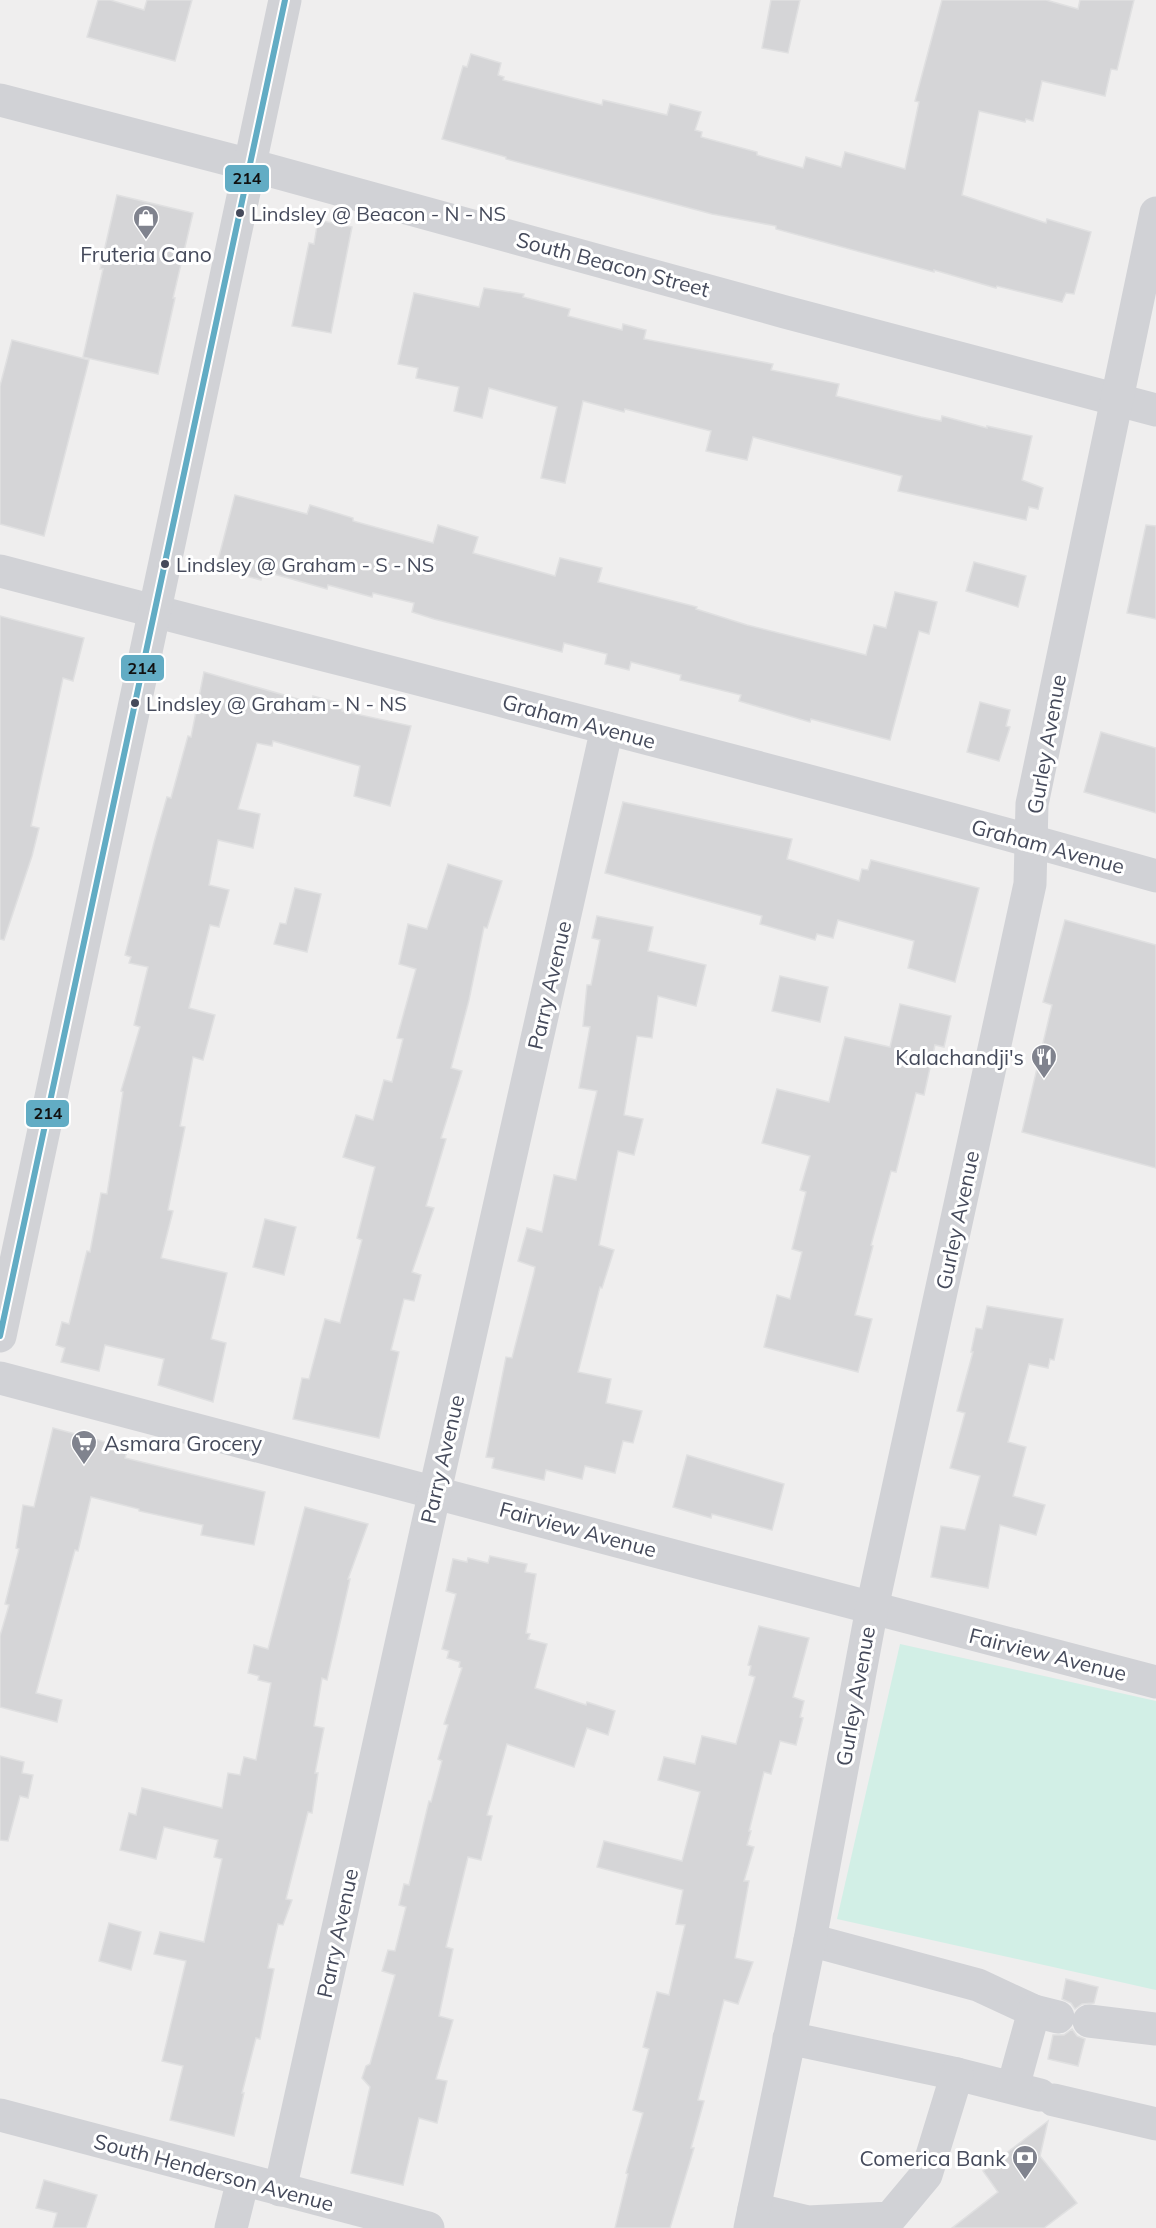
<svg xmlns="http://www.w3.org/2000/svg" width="1156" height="2228" font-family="Mulish,sans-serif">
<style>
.green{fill:#d2efe6}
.building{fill:#d5d5d7;stroke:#e0e0e1;stroke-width:1.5}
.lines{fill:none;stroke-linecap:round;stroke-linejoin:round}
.minor{stroke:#d1d2d6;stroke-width:33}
.bus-1-casing{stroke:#fff;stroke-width:10}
.bus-1{stroke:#62acc4;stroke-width:6}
.bus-dot{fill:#454a5b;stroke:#fff;stroke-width:2}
.labels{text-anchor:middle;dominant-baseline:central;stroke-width:6;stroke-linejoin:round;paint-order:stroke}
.bus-label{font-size:20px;fill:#454a5b;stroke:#fff;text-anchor:start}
.poi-label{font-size:21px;fill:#454a5b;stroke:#fff;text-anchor:end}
.street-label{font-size:21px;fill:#454a5b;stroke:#fff}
.line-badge{stroke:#fff;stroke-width:2}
.pale-badge-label{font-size:16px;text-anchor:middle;font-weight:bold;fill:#111}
</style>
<rect width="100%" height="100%" fill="#efeeee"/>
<!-- green -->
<polygon class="green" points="900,1644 1156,1701 1156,1990 837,1919"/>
<!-- building -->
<g class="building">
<polygon points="98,0 110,0 144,10 147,0 192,0 175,61 87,37"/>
<polygon points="771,0 800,0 788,53 762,48"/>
<polygon points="942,0 1046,0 1078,9 1080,0 1134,0 1117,70 1111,69 1105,96 1042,81 1033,121 1026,119 1025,122 979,111 962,195 1046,223 1047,219 1091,232 1074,294 1066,293 1062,302 997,286 996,288 934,270 934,272 776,229 776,226 712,214 506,159 506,157 442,139 463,66 467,67 471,54 501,63 498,75 504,77 503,80 602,105 603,100 667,115 670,104 701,112 695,130 702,132 701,137 757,152 757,155 803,168 806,157 841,167 845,152 905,169 919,102 915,101"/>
<polygon points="117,195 193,213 173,298 175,298 158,374 83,357 103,269 100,269"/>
<polygon points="318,220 352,227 331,333 292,326 309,243 314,244"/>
<polygon points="484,288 524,294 523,297 570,309 568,316 622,330 623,324 646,330 644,339 773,364 771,370 839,384 836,396 921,417 941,421 942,416 987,428 987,426 1032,436 1022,480 1043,488 1038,509 1029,507 1026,520 898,491 902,476 753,437 747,460 706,451 711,431 625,409 624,412 583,401 565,483 541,478 557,407 489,388 482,418 454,411 459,387 416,378 418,368 398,364 414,293 479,307"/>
<polygon points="12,340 89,360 44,536 0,524 0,386"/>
<polygon points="235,495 307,514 310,505 353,518 353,521 433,543 438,525 478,537 473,553 555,576 560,558 602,568 598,582 697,607 696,609 747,625 866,655 874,625 886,628 895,592 937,602 929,634 919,631 890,740 811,719 810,722 739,701 741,695 680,680 681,675 631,662 629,670 605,664 607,654 564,643 562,652 434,619 412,612 414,603 373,593 372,597 328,585 327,589 263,571 261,580 216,568"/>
<polygon points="1146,525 1156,526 1156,619 1127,613"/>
<polygon points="974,562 1026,576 1018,607 966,591"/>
<polygon points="0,616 84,638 73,681 63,678 31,826 39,828 32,856 4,940 0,939"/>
<polygon points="204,672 312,703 313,696 339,703 338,708 342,709 342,711 411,726 390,806 354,796 360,766 273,741 272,746 257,743 238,809 260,814 253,848 218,840 209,885 229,890 219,927 210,925 189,1008 215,1015 203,1060 193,1057 180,1126 185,1127 168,1210 173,1211 161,1258 227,1273 211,1339 226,1343 213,1402 158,1385 164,1359 105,1345 99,1371 61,1362 65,1348 56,1345 62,1322 69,1324 87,1251 90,1252 101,1193 107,1194 123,1092 121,1091 140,1027 134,1025 148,967 129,963 131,957 125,955 155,839 167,797 171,798 188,736 191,737"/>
<polygon points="980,702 1010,710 1006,726 1010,727 999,761 967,752"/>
<polygon points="1101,732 1156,748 1156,813 1084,792"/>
<polygon points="623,802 792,839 787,859 859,881 862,869 868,870 871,860 979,888 955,982 908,968 914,941 838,920 833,938 817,934 815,940 760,924 762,916 605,873"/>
<polygon points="448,864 502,881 487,928 484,927 469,1000 451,1068 462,1071 441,1138 446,1139 426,1206 434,1208 412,1272 421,1275 414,1301 404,1299 391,1350 399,1352 379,1438 293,1419 302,1378 309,1379 325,1319 340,1323 362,1240 357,1238 375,1167 343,1157 356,1115 373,1120 384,1080 392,1082 403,1039 397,1038 416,969 399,964 408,924 427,929"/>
<polygon points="295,888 321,894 307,952 274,944 280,923 286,924"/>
<polygon points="597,916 653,927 648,951 706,965 696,1006 658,996 652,1038 637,1036 624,1115 643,1119 634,1155 618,1151 599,1245 614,1250 602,1288 600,1287 578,1372 611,1379 606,1403 642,1411 633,1443 623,1441 615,1473 585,1466 582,1479 546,1470 544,1480 492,1468 494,1458 486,1457 506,1357 512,1358 534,1273 535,1267 518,1261 527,1228 542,1232 554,1175 576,1180 597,1091 579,1088 590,1027 583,1026 587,985 591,985 600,940 592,938"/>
<polygon points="1065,920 1156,945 1156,1168 1022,1132 1052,1005 1043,1002"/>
<polygon points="780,976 828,987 820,1022 772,1011"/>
<polygon points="900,1004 951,1016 944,1047 935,1045 924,1095 916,1093 896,1172 891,1171 871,1245 873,1246 855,1315 872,1319 858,1372 764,1347 777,1295 790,1299 802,1252 792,1249 806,1192 800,1190 810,1156 762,1143 777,1089 829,1102 845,1037 890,1047"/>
<polygon points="265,1219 296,1227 284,1275 253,1267"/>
<polygon points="987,1306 1063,1319 1054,1360 1050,1359 1048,1368 1029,1364 1008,1442 1026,1447 1013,1496 1045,1505 1036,1535 1000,1525 988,1588 931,1577 941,1526 965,1530 980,1476 950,1468 965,1413 957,1411 973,1352 971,1352 976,1328 982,1329"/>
<polygon points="53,1428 128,1448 125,1458 265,1492 254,1545 201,1535 203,1525 139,1511 139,1509 91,1497 78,1551 75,1550 36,1693 62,1700 57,1722 0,1707 0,1636 9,1605 5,1604 19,1549 16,1548 23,1505 34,1507"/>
<polygon points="687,1455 784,1484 772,1530 712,1514 711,1518 673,1507"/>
<polygon points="305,1507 368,1524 348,1579 350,1579 327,1680 322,1678 314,1726 324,1728 315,1773 318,1773 312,1813 308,1812 286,1899 292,1900 283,1925 278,1924 268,1968 274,1969 260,2039 256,2038 242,2093 244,2093 234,2136 170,2120 183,2066 162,2061 186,1961 154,1954 160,1932 204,1942 222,1859 214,1857 218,1840 164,1827 156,1859 120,1850 129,1813 136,1815 142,1788 222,1808 228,1773 240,1775 244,1757 256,1760 271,1683 258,1680 259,1676 248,1673 254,1645 268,1649"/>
<polygon points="490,1556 527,1564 525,1572 536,1574 526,1633 530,1634 528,1639 547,1644 535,1688 586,1705 587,1702 615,1711 608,1735 587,1728 574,1767 507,1744 487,1815 492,1816 481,1860 468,1857 446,1947 453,1949 439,2016 453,2020 436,2079 447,2081 437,2123 419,2118 403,2185 351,2173 370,2087 362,2078 366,2066 370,2064 395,1975 382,1971 388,1950 395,1951 406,1907 399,1905 404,1884 409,1885 429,1801 431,1802 442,1761 438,1759 448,1725 444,1724 462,1668 459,1667 460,1662 447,1658 449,1651 442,1649 456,1594 446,1591 453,1559 467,1562 468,1558 488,1563"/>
<polygon points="759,1626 809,1638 793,1697 804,1701 800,1717 803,1718 796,1745 780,1741 771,1774 764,1772 749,1831 751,1831 747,1845 754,1847 744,1881 749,1881 735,1958 753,1962 738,2004 724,2000 698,2100 704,2101 691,2148 694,2148 670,2228 615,2228 628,2174 626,2173 643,2113 633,2110 649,2049 643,2047 657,1992 669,1995 685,1925 676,1924 683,1890 597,1867 604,1841 682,1861 700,1792 658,1780 664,1757 695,1764 702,1736 736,1744 755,1677 749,1675 751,1666 748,1665"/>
<polygon points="0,1756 24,1762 22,1773 33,1775 28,1798 20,1796 8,1841 0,1840"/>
<polygon points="109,1923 141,1932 131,1970 99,1961"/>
<polygon points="1066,1979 1098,1987 1094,2003 1082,2004 1075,2009 1071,2003 1062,1999"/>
<polygon points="1072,2029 1077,2036 1085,2039 1078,2066 1048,2059 1053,2035 1064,2035"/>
<polygon points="1048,2121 1040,2156 1077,2203 1044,2228 952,2228 998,2192 983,2171"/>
<polygon points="44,2180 97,2195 86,2228 53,2228 57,2213 36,2208"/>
</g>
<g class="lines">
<!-- minor -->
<g class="minor">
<polyline points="0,100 250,165 785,312 1156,410"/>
<path d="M0 571C385 672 772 767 1156 876"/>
<polyline points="0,1336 285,0"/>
<path d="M0 1378C386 1478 770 1583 1156 1682"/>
<polyline points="810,1940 978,1985 1034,2011 1058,2017"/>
<polyline points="1089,2021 1156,2029"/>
<polyline points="789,2038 957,2074 1040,2095"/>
<polyline points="1013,2087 1034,2011"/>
<polyline points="1054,2100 1156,2124"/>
<polyline points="0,2115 428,2228"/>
<polyline points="280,2190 435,1491 607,728"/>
<polyline points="754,2209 808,2222 890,2218 926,2175 957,2074"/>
<polyline points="231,2228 243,2180"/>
<polyline points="750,2228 810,1940 872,1608 1030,884 1032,804 1156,213"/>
</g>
<defs>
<polyline id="bus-1" points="0,1336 285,0"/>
</defs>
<!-- bus-1 casing -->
<use href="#bus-1" class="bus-1-casing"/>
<!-- bus-1 -->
<use href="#bus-1" class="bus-1"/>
</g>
<!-- icons -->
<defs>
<symbol id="shop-pin" viewBox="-11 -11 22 30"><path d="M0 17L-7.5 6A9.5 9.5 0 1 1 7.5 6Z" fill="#80838e" stroke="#fff"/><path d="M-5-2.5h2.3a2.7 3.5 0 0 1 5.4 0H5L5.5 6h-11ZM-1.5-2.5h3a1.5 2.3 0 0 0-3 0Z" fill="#fff"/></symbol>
<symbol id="restaurant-pin" viewBox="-11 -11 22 30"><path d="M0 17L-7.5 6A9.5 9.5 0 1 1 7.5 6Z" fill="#80838e" stroke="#fff"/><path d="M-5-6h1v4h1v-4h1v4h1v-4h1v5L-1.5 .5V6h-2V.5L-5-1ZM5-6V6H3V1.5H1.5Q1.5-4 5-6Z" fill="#fff"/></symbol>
<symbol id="supermarket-pin" viewBox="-11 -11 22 30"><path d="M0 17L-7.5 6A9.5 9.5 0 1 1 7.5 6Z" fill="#80838e" stroke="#fff"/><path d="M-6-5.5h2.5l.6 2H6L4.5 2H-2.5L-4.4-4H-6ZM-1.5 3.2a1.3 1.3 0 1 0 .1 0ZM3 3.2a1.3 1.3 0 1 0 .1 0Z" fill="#fff"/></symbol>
<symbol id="bank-pin" viewBox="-11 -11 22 30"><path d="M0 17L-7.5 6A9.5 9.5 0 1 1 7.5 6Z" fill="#80838e" stroke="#fff"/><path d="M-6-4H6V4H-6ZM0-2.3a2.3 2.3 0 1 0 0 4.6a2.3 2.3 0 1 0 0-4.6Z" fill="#fff"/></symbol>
</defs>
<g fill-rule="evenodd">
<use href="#shop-pin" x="131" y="203" width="30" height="40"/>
<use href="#restaurant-pin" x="1029" y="1042" width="30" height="40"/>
<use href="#supermarket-pin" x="69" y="1428" width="30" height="40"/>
<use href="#bank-pin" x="1010" y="2143" width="30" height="40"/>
</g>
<!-- markers -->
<g class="bus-dot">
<circle cx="240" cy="213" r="5"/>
<circle cx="165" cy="564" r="5"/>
<circle cx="135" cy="703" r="5"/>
</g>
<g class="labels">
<!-- bus labels -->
<g class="bus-label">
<text x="251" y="213">Lindsley @ Beacon - N - NS</text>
<text x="176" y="564">Lindsley @ Graham - S - NS</text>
<text x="146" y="703">Lindsley @ Graham - N - NS</text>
</g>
<!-- poi labels -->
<g class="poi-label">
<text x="146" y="254" text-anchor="middle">Fruteria Cano</text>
<text x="1024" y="1057">Kalachandji's</text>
<text x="104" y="1443" text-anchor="start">Asmara Grocery</text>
<text x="1006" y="2158">Comerica Bank</text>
</g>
<!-- street labels -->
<g class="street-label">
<text transform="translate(613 264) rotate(15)">South Beacon Street</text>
<text transform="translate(579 721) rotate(15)">Graham Avenue</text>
<text transform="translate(1046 744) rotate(-80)">Gurley Avenue</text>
<text transform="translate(1048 846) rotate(15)">Graham Avenue</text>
<text transform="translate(549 985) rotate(-77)">Parry Avenue</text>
<text transform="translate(957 1220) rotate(-78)">Gurley Avenue</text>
<text transform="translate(442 1459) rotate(-77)">Parry Avenue</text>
<text transform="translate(578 1529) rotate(15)">Fairview Avenue</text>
<text transform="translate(1048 1654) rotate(14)">Fairview Avenue</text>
<text transform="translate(855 1696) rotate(-80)">Gurley Avenue</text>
<text transform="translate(337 1933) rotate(-78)">Parry Avenue</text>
<text transform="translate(214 2172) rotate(15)">South Henderson Avenue</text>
</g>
</g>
<g class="line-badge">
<rect x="224" y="164" width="46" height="29" rx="6" fill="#62acc4"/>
<rect x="120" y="654" width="45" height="28" rx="6" fill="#62acc4"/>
<rect x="25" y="1099" width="45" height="29" rx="6" fill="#62acc4"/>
</g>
<g class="pale-badge-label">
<text x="247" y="184">214</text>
<text x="142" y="674">214</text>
<text x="48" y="1119">214</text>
</g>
</svg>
